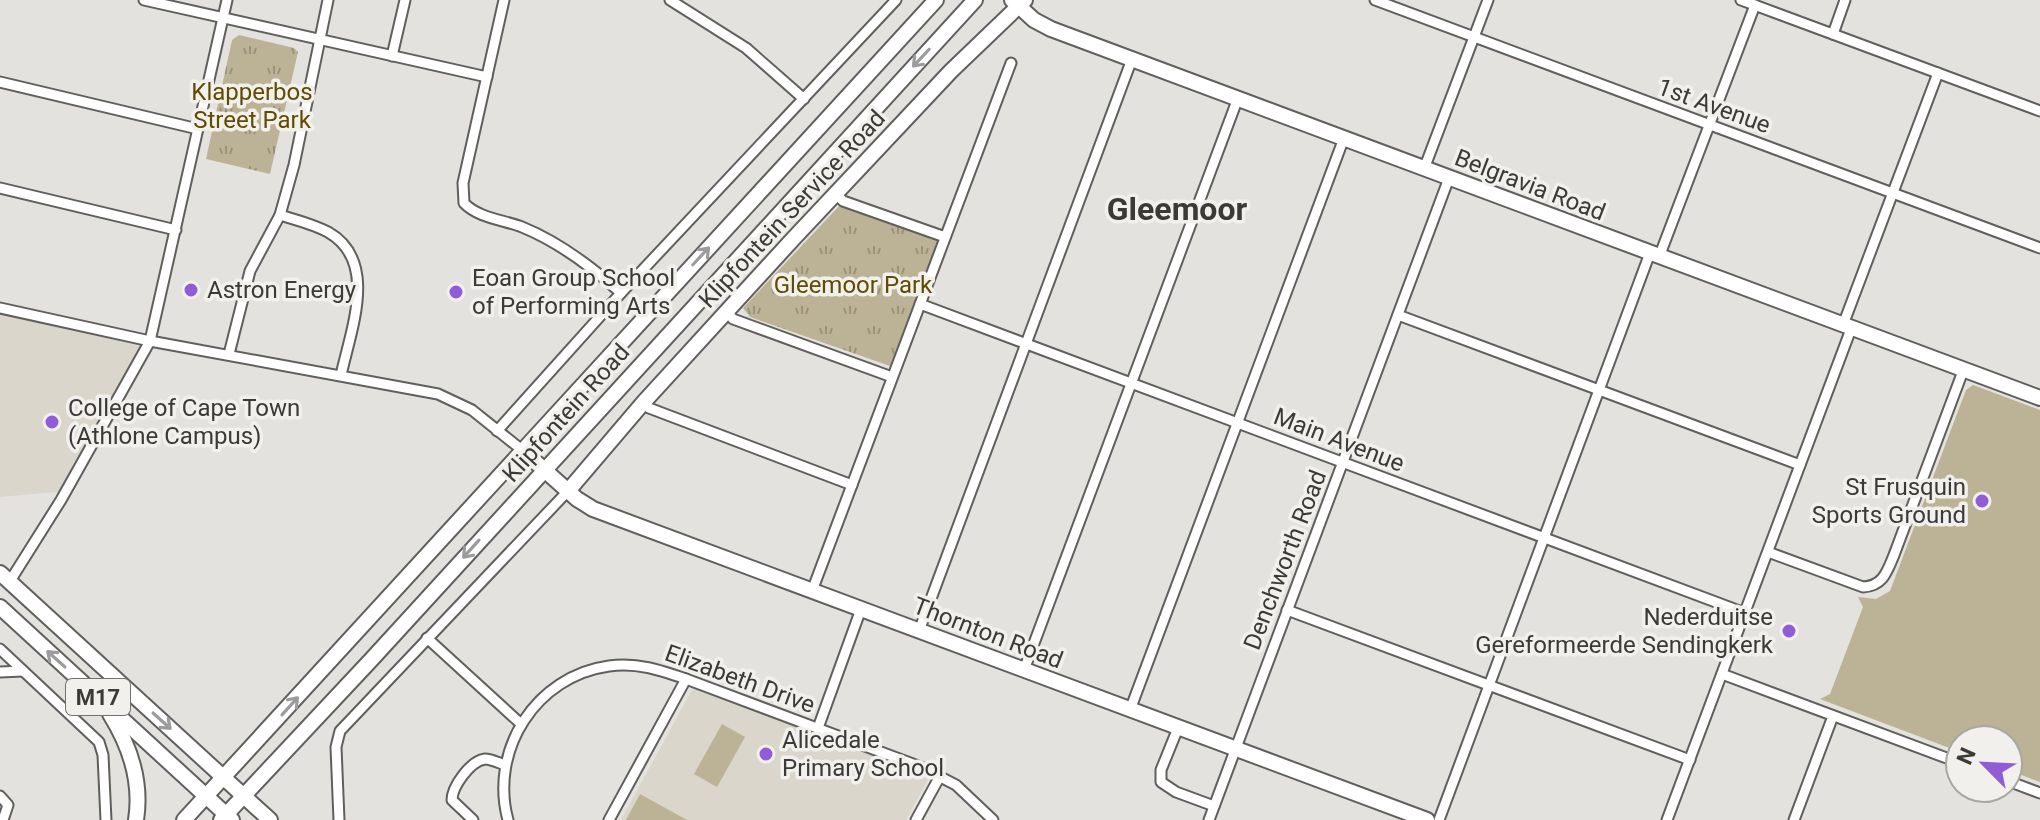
<svg xmlns="http://www.w3.org/2000/svg" width="2040" height="820" font-family="Roboto,sans-serif">
<style>
.built{fill:#dad6cc}
.grass{fill:#bcb295}
.park{fill:url(#park-tufts)}
.lines{fill:none;stroke-linecap:round;stroke-linejoin:round}
.street-casing{stroke:#605f5d;stroke-width:13}
.secondary-casing{stroke:#605f5d;stroke-width:18}
.primary-casing{stroke:#605f5d;stroke-width:18}
.street{stroke:#fff;stroke-width:9}
.secondary{stroke:#fff;stroke-width:14}
.primary{stroke:#fff;stroke-width:14}
.oneway{stroke:#9d9c9c}
.poi-dot{fill:#905dd6;stroke:#f1f0ec;stroke-width:3}
.labels{text-anchor:middle;dominant-baseline:central;stroke-width:7;stroke-linejoin:round;paint-order:stroke}
.shield{fill:#f1f0ec;stroke:#72716f;stroke-width:2}
.shield-label{font-size:22px;font-weight:bold;fill:#3b3a39}
.park-label{font-size:24px;fill:#604b00;stroke:#f1f0ec}
.street-label{font-size:24px;fill:#3b3a39;stroke:#f1f0ec}
.poi-label{font-size:24px;fill:#3b3a39;stroke:#f1f0ec;text-anchor:start}
.district-label{font-size:32px;font-weight:bold;fill:#3b3a39;stroke:#f1f0ec}
</style>
<defs>
<pattern id="park-tufts" width="24" height="20" patternUnits="userSpaceOnUse" patternTransform="scale(2)"><rect width="24" height="20" fill="#bcb295"/><path d="M3 7l-1-3M5 7V3M7 7l1-3M15 17l-1-3M17 17v-4M19 17l1-3" fill="none" stroke="#9a927b"/></pattern>
</defs>
<rect width="100%" height="100%" fill="#e3e2df"/>
<!-- built -->
<g class="built">
<polygon points="0,308 150,341 66,491 0,497"/>
<polygon points="694,686 818,732 930,776 906,820 621,820"/>
</g>
<!-- grass -->
<g class="grass">
<polygon points="1973,385 2040,410 2040,782 2008,770 2008,740 1960,740 1960,752 1820,699 1830,694 1863,607 1858,597 1876,599 1890,591 1966,390"/>
<polygon points="722,724 745,737 717,787 694,774"/>
<polygon points="640,794 687,820 626,820"/>
</g>
<!-- park -->
<g class="park">
<polygon points="239,35 294,48 298,52 270,174 206,159 232,40"/>
<polygon points="840,205 940,240 890,366 750,317 743,308"/>
</g>
<g class="lines">
<defs>
<g id="street">
<polyline points="144,0 487,77"/>
<path d="M504 0 463 183 464 203C478 218 504 220 522 227 559 242 592 267 621 293"/>
<polyline points="670,0 746,48 804,99"/>
<polyline points="1375,0 2040,248"/>
<polyline points="1741,0 2040,111"/>
<polyline points="1833,34 1845,0"/>
<polyline points="392,56 405,0"/>
<polyline points="0,82 198,129"/>
<polyline points="1424,169 1488,0"/>
<polyline points="0,188 176,230"/>
<polyline points="836,194 843,201 945,237"/>
<path d="M280 215C296 220 313 224 328 232 379 261 351 329 341 375"/>
<polyline points="1659,257 1755,5"/>
<polyline points="920,304 1745,613"/>
<polyline points="0,308 150,341 438,394 472,410 522,450"/>
<polyline points="727,312 733,319 892,377"/>
<polyline points="1398,315 1800,465"/>
<polyline points="1843,325 1938,73"/>
<polyline points="229,354 250,271 280,215 294,165 328,0"/>
<polyline points="643,403 649,408 852,485"/>
<polyline points="497,431 621,293 896,0"/>
<path d="M1768 552 1863 587C1883 586 1887 572 1894 555L1963 371"/>
<polyline points="10,581 61,500 150,341 227,0"/>
<polyline points="812,591 1011,63"/>
<polyline points="1287,610 1690,760"/>
<polyline points="919,631 1132,59"/>
<polyline points="427,638 520,723"/>
<polyline points="0,649 99,742 103,755 106,820"/>
<polyline points="1024,670 1238,98"/>
<polyline points="0,672 23,671"/>
<polyline points="1722,674 1960,763"/>
<polyline points="1130,710 1344,138"/>
<polyline points="818,728 861,609"/>
<polyline points="1178,728 1161,770 1161,782 1176,792 1214,806"/>
<polyline points="2008,781 2040,793"/>
<polyline points="0,796 8,805 3,820"/>
<polyline points="339,820 336,747 340,731 568,491"/>
<path d="M473 820 452 800C452 787 470 761 485 759 491 759 499 763 505 765"/>
<path d="M508 820C489 750 536 676 609 666 637 662 660 670 686 679L921 767 956 785 993 820"/>
<polyline points="609,820 686,679"/>
<polyline points="916,820 940,776"/>
<polyline points="1209,820 1449,178"/>
<polyline points="1439,820 1650,253"/>
<polyline points="1667,820 1851,329"/>
<polyline points="1794,820 1833,716"/>
</g>
<g id="secondary">
<polyline points="1012,0 1034,20 1051,29 2040,398"/>
<polyline points="522,450 577,499 593,509 1427,820"/>
<polyline points="568,491 643,403 793,239 951,71 1025,0"/>
<polyline points="184,820 936,0"/>
<polyline points="221,820 371,660 975,0"/>
</g>
<g id="primary">
<polyline points="0,573 270,820"/>
<polyline points="0,607 232,820"/>
<path d="M110 714C130 746 142 782 136 820"/>
</g>
</defs>
<!-- street casing -->
<use href="#street" class="street-casing"/>
<!-- secondary casing -->
<use href="#secondary" class="secondary-casing"/>
<!-- primary casing -->
<use href="#primary" class="primary-casing"/>
<!-- street -->
<use href="#street" class="street"/>
<!-- secondary -->
<use href="#secondary" class="secondary"/>
<!-- primary -->
<use href="#primary" class="primary"/>
</g>
<!-- one-way arrows -->
<defs><path id="oneway-shaft" d="M-6 0H5M1.5-3L5.5 0L1.5 3" fill="none" stroke-width="1.6" stroke-linecap="round" stroke-linejoin="round" transform="scale(2)"/></defs>
<g class="oneway">
<use href="#oneway-shaft" transform="translate(921 58) rotate(133)"/>
<use href="#oneway-shaft" transform="translate(701 256) rotate(-47)"/>
<use href="#oneway-shaft" transform="translate(471 549) rotate(132)"/>
<use href="#oneway-shaft" transform="translate(56 659) rotate(-138)"/>
<use href="#oneway-shaft" transform="translate(290 706) rotate(-48)"/>
<use href="#oneway-shaft" transform="translate(162 721) rotate(42)"/>
</g>
<!-- markers -->
<g class="poi-dot">
<circle cx="191" cy="290" r="8"/>
<circle cx="456" cy="292" r="8"/>
<circle cx="52" cy="422" r="8"/>
<circle cx="1982" cy="501" r="8"/>
<circle cx="1789" cy="631" r="8"/>
<circle cx="766" cy="754" r="8"/>
</g>
<g class="labels">
<!-- shield labels -->
<rect class="shield" x="66" y="679" width="64" height="36" rx="6"/>
<g class="shield-label">
<text x="98" y="697">M17</text>
</g>
<!-- park labels -->
<g class="park-label">
<text x="252" y="92">Klapperbos<tspan x="252" dy="28">Street Park</tspan></text>
<text x="853" y="285">Gleemoor Park</text>
</g>
<!-- street labels -->
<g class="street-label">
<text transform="translate(1714 106) rotate(20)">1st Avenue</text>
<text transform="translate(1530 185) rotate(21)">Belgravia Road</text>
<text transform="translate(792 209) rotate(-47)">Klipfontein Service Road</text>
<text transform="translate(566 413) rotate(-48)">Klipfontein Road</text>
<text transform="translate(1339 440) rotate(21)">Main Avenue</text>
<text transform="translate(1285 560) rotate(-69)">Denchworth Road</text>
<text transform="translate(988 633) rotate(21)">Thornton Road</text>
<text transform="translate(740 679) rotate(20)">Elizabeth Drive</text>
</g>
<!-- poi labels -->
<g class="poi-label">
<text x="472" y="278">Eoan Group School<tspan x="472" dy="28">of Performing Arts</tspan></text>
<text x="207" y="290">Astron Energy</text>
<text x="68" y="408">College of Cape Town<tspan x="68" dy="28">(Athlone Campus)</tspan></text>
<text x="1966" y="487" text-anchor="end">St Frusquin<tspan x="1966" dy="28">Sports Ground</tspan></text>
<text x="1773" y="617" text-anchor="end">Nederduitse<tspan x="1773" dy="28">Gereformeerde Sendingkerk</tspan></text>
<text x="782" y="740">Alicedale<tspan x="782" dy="28">Primary School</tspan></text>
</g>
<!-- district labels -->
<g class="district-label">
<text x="1177" y="209">Gleemoor</text>
</g>
</g>
<!-- north arrow -->
<g transform="translate(1984 764) rotate(294)"><circle r="38" fill="#f1f0ec" stroke="#a8a7a4" stroke-width="2"/>
<path d="M0-6L14 30L0 20L-14 30Z" fill="#905dd6"/>
<text y="-12" font-size="22" font-weight="bold" text-anchor="middle" fill="#3b3a39">N</text>
</g>
</svg>
